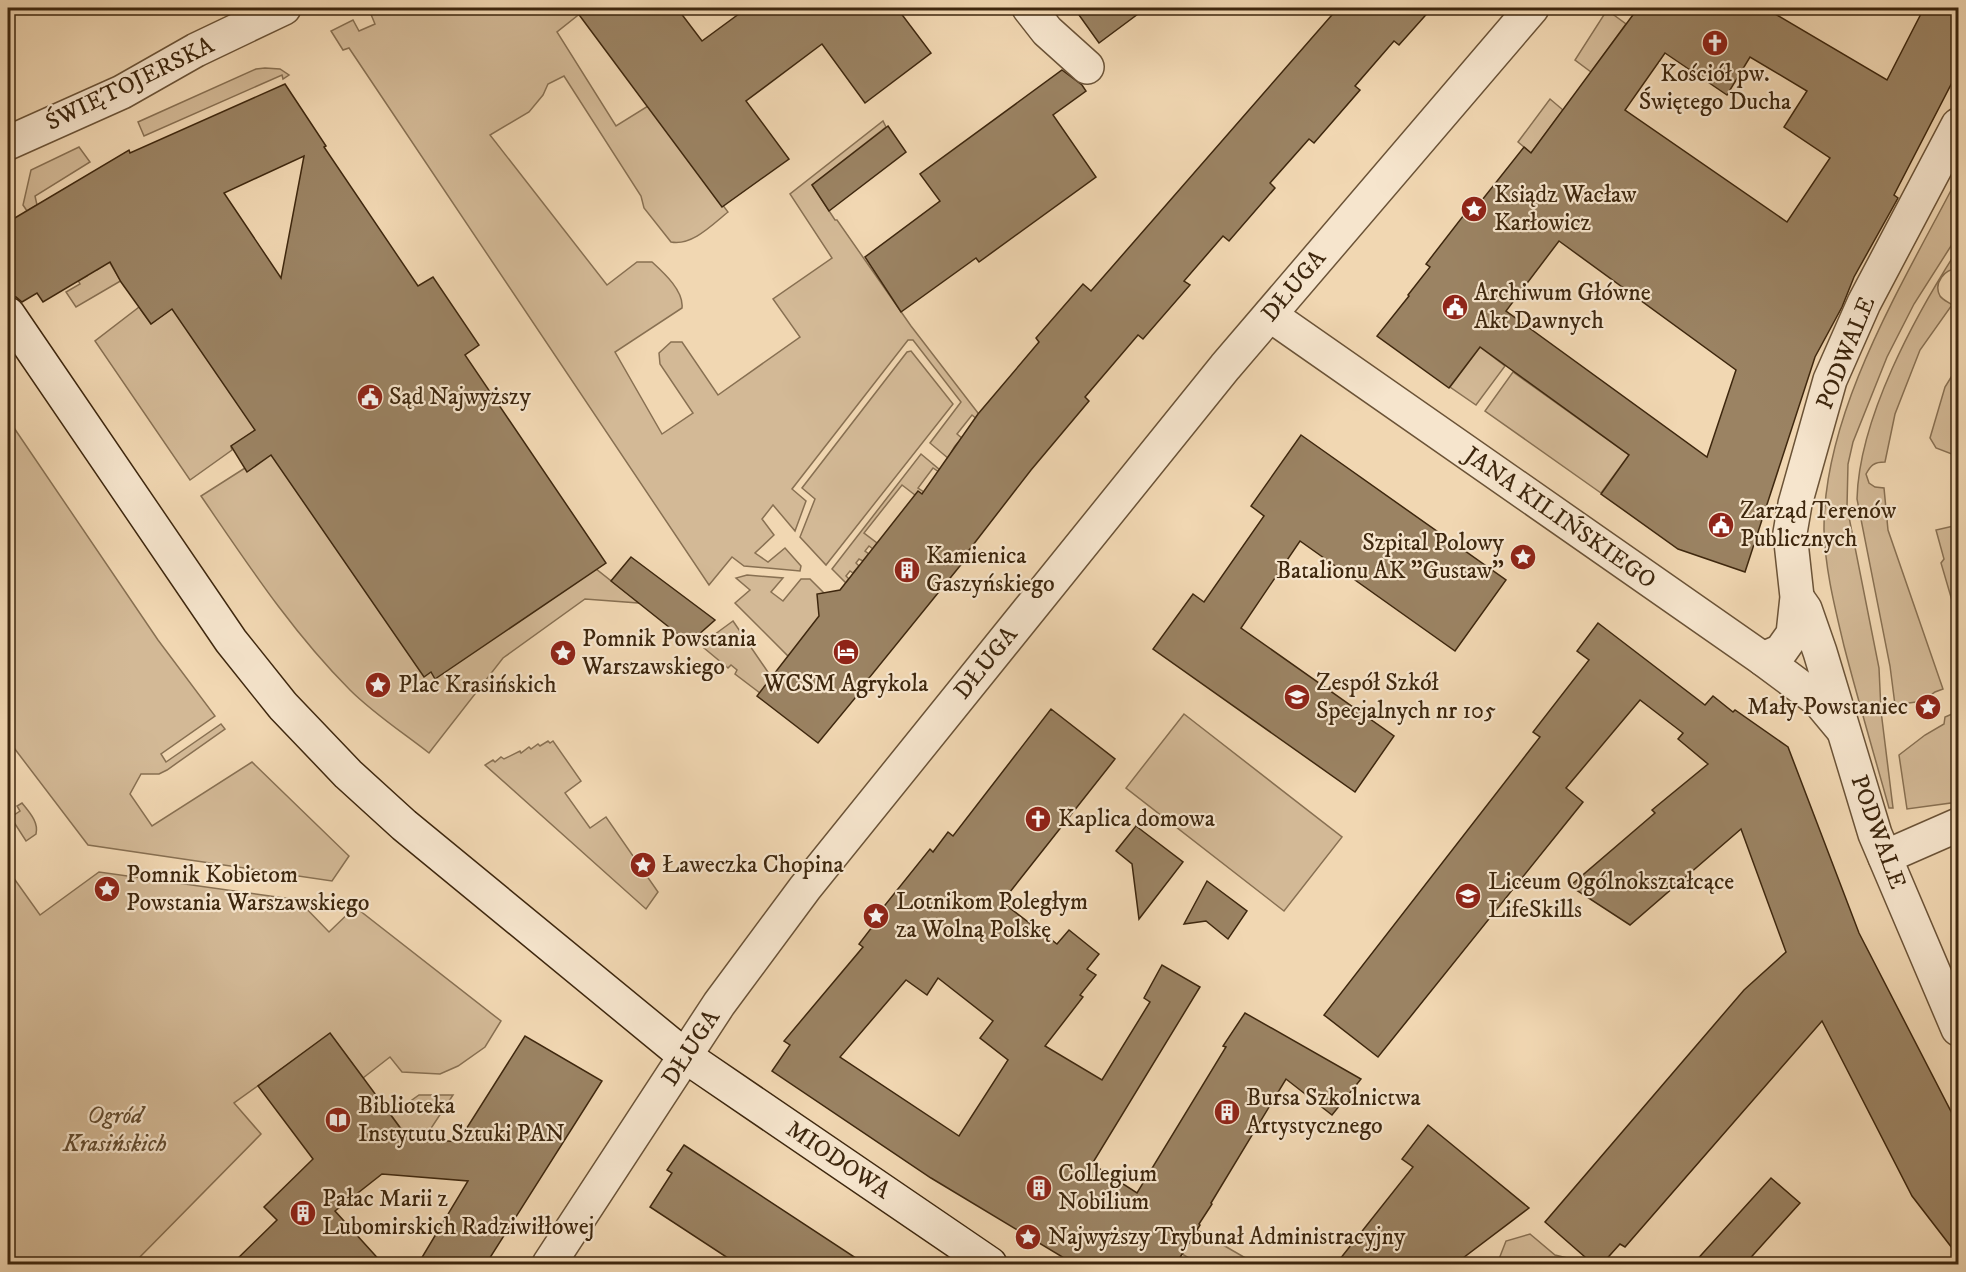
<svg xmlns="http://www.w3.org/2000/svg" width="1966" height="1272" font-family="'IM FELL DW Pica',serif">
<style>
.green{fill:#d3b996;stroke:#887052;stroke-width:1.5}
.building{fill:#9b8363;stroke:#3e270e;stroke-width:1.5;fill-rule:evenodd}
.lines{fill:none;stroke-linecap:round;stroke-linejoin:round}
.street-casing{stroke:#6b5337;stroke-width:36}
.secondary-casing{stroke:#3e270e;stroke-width:36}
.street{stroke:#f6e5cd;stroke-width:33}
.secondary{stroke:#f6e5cd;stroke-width:33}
.labels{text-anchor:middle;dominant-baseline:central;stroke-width:4.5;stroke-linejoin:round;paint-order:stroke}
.poi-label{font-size:24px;fill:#3e270e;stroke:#f6e5cd;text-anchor:start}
.street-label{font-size:24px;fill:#3e270e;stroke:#f6e5cd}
.park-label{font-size:24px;font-style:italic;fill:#634c30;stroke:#f6e5cd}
</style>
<rect width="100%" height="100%" fill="#f1d7b2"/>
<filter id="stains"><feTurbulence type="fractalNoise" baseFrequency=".00333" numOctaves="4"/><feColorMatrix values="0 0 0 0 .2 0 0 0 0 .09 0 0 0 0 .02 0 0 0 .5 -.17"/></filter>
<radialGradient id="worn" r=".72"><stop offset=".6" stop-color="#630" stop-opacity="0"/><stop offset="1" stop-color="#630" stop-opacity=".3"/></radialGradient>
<!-- green -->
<g class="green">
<path d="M378 8H587L557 32 616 126 648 106 728 212C712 225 692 246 671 242L644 208 641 196 564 76 548 84 543 95 529 112 490 135 607 285 637 262H652C664 273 684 291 682 308L615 352 662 434 693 413 660 364 659 353 671 342H682L718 395 800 337 773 299 832 258 790 194 883 121 886 127 812 185 835 220H837L911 326 978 413V420L972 415 957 434 963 439C956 443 951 451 949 459L930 443 961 402 913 340H908L792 489 806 501 795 531 773 505 762 519 774 535 755 553 768 562 785 548 801 566 800 571 744 566 732 557 709 585 349 48 343 50 331 31 353 20 359 31 375 24 370 12Z"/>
<polygon points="1607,10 1626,24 1591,72 1575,60"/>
<polygon points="265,68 280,69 289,75 283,79 282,75 144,136 138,122 256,69"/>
<polygon points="1550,99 1563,110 1531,153 1518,142"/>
<polygon points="79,147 90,162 35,196 37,205 27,211 23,205 31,170"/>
<path d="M1958 177V235L1914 304 1887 357 1853 442 1848 464 1847 507 1879 668 1881 711 1893 808H1889C1874 754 1858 700 1844 646 1835 608 1825 569 1824 530 1823 410 1905 280 1958 177Z"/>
<polygon points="142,245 110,263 119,278 153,262 76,307 66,292 80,284 73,271 80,280 87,276 83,270 93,264 97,270 103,266 100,260"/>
<path d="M1958 249V269C1945 268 1933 283 1940 296 1943 300 1948 302 1952 305L1920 350 1895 414 1885 462C1874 462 1871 465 1866 474L1869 483 1875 487 1884 488 1888 530 1943 689 1935 692 1923 701 1895 705 1890 666 1857 499C1859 418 1915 316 1958 249Z"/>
<polygon points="169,284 141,310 151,324 181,302 264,424 231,447 232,450 190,480 95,341"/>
<polygon points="1480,347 1505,366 1476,405 1450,387"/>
<polygon points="911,351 953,404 826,565 800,537 815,499 802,488 907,352"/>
<polygon points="1958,366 1958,450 1957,456 1936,448 1930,438 1945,387"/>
<polygon points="1513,372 1629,455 1601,493 1485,411"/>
<polygon points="8,419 158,640 215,716 161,754 166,762 221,724 225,729 167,770 159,774 141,774 130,794 152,826 252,762 349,856 332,881 88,845 8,740 8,727 11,725 8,715"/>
<path d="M280 448 596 569 639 603 585 599 503 658 429 753C402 732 373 713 350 690 292 632 247 563 201 496L245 468Z"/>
<polygon points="921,454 940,470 939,472 933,468 918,488 924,492 922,494 915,495 902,485 864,533 877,543 873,549 869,546 865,551 869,554 863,561 859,559 856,563 859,566 853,573 850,571 846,576 849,579 846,583 832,569"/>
<polygon points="1958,525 1958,621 1941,563 1944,559 1936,530"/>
<polygon points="747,575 783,578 771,592 783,601 801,579 810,579 824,593 822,613 789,657 735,603 750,590 736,578"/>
<polygon points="733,621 772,678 760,693 735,674 737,670 731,665 728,668 704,648 706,646 703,643"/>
<polygon points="1184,714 1342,837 1284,911 1126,788"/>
<polygon points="1952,714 1958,730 1958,802 1907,809 1899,755 1925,735 1944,724 1945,717"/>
<polygon points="548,741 550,743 553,741 581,781 565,793 590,828 606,817 658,892 646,909 485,765 493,760 495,762 501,757 504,759 520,751 521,753 529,747 531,749 538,744 540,746"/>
<path d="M22 803C29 812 39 822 36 834L26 841 8 813V806L14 815 20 811 17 806Z"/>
<polygon points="8,870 40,915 99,872 298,900 329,932 355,907 501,1021 485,1047 458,1066 440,1074 402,1072 390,1057 363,1078 330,1034 234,1103 261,1134 133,1264 8,1264"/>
<polygon points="419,1095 453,1095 424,1139 407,1137 391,1115"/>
<polygon points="1197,1230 1256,1264 1199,1264 1182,1254"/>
<polygon points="1530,1234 1555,1255 1575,1260 1579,1264 1491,1264 1499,1259 1506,1241"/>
</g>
<!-- building -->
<g class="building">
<polygon points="574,8 677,8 702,41 747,8 897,8 931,53 865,103 822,44 746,101 789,159 722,207"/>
<polygon points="1074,8 1146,8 1099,43"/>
<polygon points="1338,8 1432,8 1399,45 1394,41 1355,86 1360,90 1314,143 1309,139 1270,183 1275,188 1229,241 1223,236 1184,281 1190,285 1143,339 1138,335 1085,397 1089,401 1031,470 966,554 968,556 869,678 870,680 818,743 757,696 819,616 817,594 840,590 918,491 922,494 978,414 1039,342 1036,338 1083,284 1091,291"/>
<path d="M1638 8H1765L1887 80 1924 8H1959V69L1894 195 1898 198 1854 277 1842 307 1815 357 1745 572 1678 549 1601 494 1629 455 1480 347 1449 388 1377 336 1409 296 1408 295 1430 267 1426 264 1467 211 1471 214 1524 147 1531 153ZM1665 53 1727 95 1750 57 1807 91 1784 127 1830 158 1787 222 1625 110ZM1559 241 1736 370 1707 457 1506 311Z"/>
<polygon points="1062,70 1082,85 1086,91 1053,115 1096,177 979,262 976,258 901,312 865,257 940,201 920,174"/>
<path d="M285 84 326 146 324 147 418 286 433 277 479 345 465 355 606 563 435 679 431 672 424 677 271 455 247 472 231 446 255 430 172 309 151 324 121 282 110 262 43 302 37 293 22 302 16 297 8 295V222L129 150 130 153ZM304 156 281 278 224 193Z"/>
<polygon points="888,126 906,152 829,211 812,185"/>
<polygon points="1301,435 1506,580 1455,651 1300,541 1241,628 1394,736 1355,792 1153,649 1193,594 1204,602 1264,516 1251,506"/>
<polygon points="631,557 715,620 689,643 611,581"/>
<polygon points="1598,623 1705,705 1713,696 1733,712 1735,710 1788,747 1859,933 1959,1127 1959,1257 1912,1196 1822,1021 1625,1247 1620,1244 1602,1264 1593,1264 1545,1222 1744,990 1786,952 1741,829 1630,925 1570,886 1655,813 1652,810 1708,764 1678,739 1683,733 1640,700 1566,788 1583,802 1378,1057 1324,1015 1540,737 1533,732 1589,660 1577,651"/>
<path d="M1051 709 1115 759 1002 902 1057 944 1069 930 1099 954 1087 969 1096 975 1080 995 1083 997 1045 1046 1102 1080 1150 1002 1144 998 1162 965 1200 987 1092 1164 1137 1193 1226 1047 1223 1046 1245 1013 1361 1079 1332 1115 1286 1079 1211 1203 1212 1204 1199 1224 1200 1225 1176 1264H1074L931 1178 772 1071 790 1045 784 1041 863 947 859 944 876 922 873 920 930 849 933 852 948 832 953 836ZM938 978 993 1021 980 1038 1008 1060 959 1136 840 1057 906 980 927 995Z"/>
<polygon points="1136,826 1183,862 1139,919 1132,864 1116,851"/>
<polygon points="1207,881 1247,911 1228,939 1206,921 1184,924"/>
<polygon points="330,1033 407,1137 458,1142 525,1036 602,1081 486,1264 418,1264 468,1181 382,1174 335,1211 383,1264 232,1264 277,1220 264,1207 313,1159 258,1086"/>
<polygon points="1428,1125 1529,1208 1455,1264 1336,1264 1413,1167 1402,1159"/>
<polygon points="684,1145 865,1264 737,1264 650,1207 672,1173 667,1170"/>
<polygon points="1771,1178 1800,1203 1745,1264 1693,1264"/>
</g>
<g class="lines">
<defs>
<g id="street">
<polyline points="1029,8 1047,31 1087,67"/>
<polyline points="8,143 122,92 196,50 284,8"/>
<polyline points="1270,315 1763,659 1818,700 1843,730"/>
<polyline points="1798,599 1805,609 1820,652 1875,834 1958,1029"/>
<polyline points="1763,659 1781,651 1793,634 1797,597 1790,533 1795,504 1830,380 1864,303 1958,125"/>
<polyline points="1885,857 1958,825"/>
<polyline points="549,1264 719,1004 805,888 1225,367 1532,8"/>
</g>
<polyline id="secondary" points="8,314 231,641 283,706 348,774 404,825 685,1056 990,1264"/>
</defs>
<!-- street casing -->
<use href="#street" class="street-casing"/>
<!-- secondary casing -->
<use href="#secondary" class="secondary-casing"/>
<!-- street -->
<use href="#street" class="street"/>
<!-- secondary -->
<use href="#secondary" class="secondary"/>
</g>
<!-- icons -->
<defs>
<symbol id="church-disc" viewBox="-11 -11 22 22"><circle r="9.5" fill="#8f2418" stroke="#f6e5cd"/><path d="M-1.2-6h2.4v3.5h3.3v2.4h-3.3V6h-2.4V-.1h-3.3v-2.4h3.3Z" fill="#fff"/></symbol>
<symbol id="sight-disc" viewBox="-11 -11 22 22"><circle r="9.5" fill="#8f2418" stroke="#f6e5cd"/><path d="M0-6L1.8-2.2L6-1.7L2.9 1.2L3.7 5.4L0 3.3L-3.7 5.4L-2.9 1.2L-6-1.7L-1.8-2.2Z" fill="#fff"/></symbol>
<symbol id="civic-disc" viewBox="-11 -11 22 22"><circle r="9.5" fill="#8f2418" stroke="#f6e5cd"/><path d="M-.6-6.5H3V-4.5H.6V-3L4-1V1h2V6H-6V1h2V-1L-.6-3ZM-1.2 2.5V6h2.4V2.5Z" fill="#fff"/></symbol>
<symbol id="building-disc" viewBox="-11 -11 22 22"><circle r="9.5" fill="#8f2418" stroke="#f6e5cd"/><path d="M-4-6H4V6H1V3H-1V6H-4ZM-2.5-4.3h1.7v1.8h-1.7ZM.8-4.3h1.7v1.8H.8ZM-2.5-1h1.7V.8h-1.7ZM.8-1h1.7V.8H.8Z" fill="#fff"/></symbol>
<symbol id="hotel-disc" viewBox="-11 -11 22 22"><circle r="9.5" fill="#8f2418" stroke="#f6e5cd"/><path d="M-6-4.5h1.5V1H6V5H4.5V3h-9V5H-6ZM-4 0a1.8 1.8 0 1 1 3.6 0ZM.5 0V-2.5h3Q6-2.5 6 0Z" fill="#fff"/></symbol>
<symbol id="school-disc" viewBox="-11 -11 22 22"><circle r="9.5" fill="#8f2418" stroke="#f6e5cd"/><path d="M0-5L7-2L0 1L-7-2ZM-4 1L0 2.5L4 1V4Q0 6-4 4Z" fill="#fff"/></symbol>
<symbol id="library-disc" viewBox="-11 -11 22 22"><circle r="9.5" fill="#8f2418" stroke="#f6e5cd"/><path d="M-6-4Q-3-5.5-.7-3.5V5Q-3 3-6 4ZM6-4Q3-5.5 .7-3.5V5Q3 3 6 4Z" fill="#fff"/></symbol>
</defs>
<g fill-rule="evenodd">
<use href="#church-disc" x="1700" y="28" width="30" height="30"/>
<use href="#sight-disc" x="1459" y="194" width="30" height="30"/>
<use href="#civic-disc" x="1440" y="292" width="30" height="30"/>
<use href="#civic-disc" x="355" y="382" width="30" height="30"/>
<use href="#civic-disc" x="1706" y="510" width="30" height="30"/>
<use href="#sight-disc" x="1508" y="542" width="30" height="30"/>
<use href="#building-disc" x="892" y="555" width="30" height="30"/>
<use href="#hotel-disc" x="831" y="637" width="30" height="30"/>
<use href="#sight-disc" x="548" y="638" width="30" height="30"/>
<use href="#sight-disc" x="363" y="670" width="30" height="30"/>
<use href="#school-disc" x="1282" y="682" width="30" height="30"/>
<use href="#sight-disc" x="1913" y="692" width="30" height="30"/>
<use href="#church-disc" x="1023" y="804" width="30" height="30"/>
<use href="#sight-disc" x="628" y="850" width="30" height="30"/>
<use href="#sight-disc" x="92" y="874" width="30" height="30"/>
<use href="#school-disc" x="1453" y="881" width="30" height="30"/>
<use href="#sight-disc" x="861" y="901" width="30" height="30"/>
<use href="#building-disc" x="1212" y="1097" width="30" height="30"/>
<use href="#library-disc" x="323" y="1105" width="30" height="30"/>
<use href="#building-disc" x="1024" y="1173" width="30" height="30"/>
<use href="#building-disc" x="288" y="1198" width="30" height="30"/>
<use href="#sight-disc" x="1013" y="1222" width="30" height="30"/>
</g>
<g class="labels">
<!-- poi labels -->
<g class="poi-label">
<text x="1715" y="74" text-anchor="middle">Kościół pw.<tspan x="1715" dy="28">Świętego Ducha</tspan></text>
<text x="1494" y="195">Ksiądz Wacław<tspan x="1494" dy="28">Karłowicz</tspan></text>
<text x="1474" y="293">Archiwum Główne<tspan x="1474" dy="28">Akt Dawnych</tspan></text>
<text x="389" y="397">Sąd Najwyższy</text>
<text x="1740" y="511">Zarząd Terenów<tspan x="1740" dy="28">Publicznych</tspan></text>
<text x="1504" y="543" text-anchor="end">Szpital Polowy<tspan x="1504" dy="28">Batalionu AK "Gustaw"</tspan></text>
<text x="926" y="556">Kamienica<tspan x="926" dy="28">Gaszyńskiego</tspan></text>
<text x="582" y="639">Pomnik Powstania<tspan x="582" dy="28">Warszawskiego</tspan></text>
<text x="1316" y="683">Zespół Szkół<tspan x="1316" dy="28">Specjalnych nr 105</tspan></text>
<text x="846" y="684" text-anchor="middle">WCSM Agrykola</text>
<text x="398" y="685">Plac Krasińskich</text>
<text x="1908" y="707" text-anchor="end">Mały Powstaniec</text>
<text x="1058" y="819">Kaplica domowa</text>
<text x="662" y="865">Ławeczka Chopina</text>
<text x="126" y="875">Pomnik Kobietom<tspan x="126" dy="28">Powstania Warszawskiego</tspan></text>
<text x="1488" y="882">Liceum Ogólnokształcące<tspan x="1488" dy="28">LifeSkills</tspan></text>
<text x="896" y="902">Lotnikom Poległym<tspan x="896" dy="28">za Wolną Polskę</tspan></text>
<text x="1246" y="1098">Bursa Szkolnictwa<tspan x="1246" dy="28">Artystycznego</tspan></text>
<text x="358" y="1106">Biblioteka<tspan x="358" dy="28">Instytutu Sztuki PAN</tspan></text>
<text x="1058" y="1174">Collegium<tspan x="1058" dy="28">Nobilium</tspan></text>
<text x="322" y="1199">Pałac Marii z<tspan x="322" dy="28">Lubomirskich Radziwiłłowej</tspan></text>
<text x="1048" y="1237">Najwyższy Trybunał Administracyjny</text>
</g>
<!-- street labels -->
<g class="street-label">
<text transform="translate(130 84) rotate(-26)">ŚWIĘTOJERSKA</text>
<text transform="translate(1294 286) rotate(-50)">DŁUGA</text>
<text transform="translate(1846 353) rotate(-68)">PODWALE</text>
<text transform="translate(1560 518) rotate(35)">JANA KILIŃSKIEGO</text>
<text transform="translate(986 663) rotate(-51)">DŁUGA</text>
<text transform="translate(1878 832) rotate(70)">PODWALE</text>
<text transform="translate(691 1048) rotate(-57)">DŁUGA</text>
<text transform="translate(838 1160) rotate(34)">MIODOWA</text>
</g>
<!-- park labels -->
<g class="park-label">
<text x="115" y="1116">Ogród<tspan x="115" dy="28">Krasińskich</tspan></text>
</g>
</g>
<!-- margin -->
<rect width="1966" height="1272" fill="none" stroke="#f1d7b2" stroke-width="30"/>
<rect x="9" y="9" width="1948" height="1254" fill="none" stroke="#3e270e" stroke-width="3"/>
<rect x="15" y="15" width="1936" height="1242" fill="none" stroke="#3e270e" stroke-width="1.5"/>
<rect width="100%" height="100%" filter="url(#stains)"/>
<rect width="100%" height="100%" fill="url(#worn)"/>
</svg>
